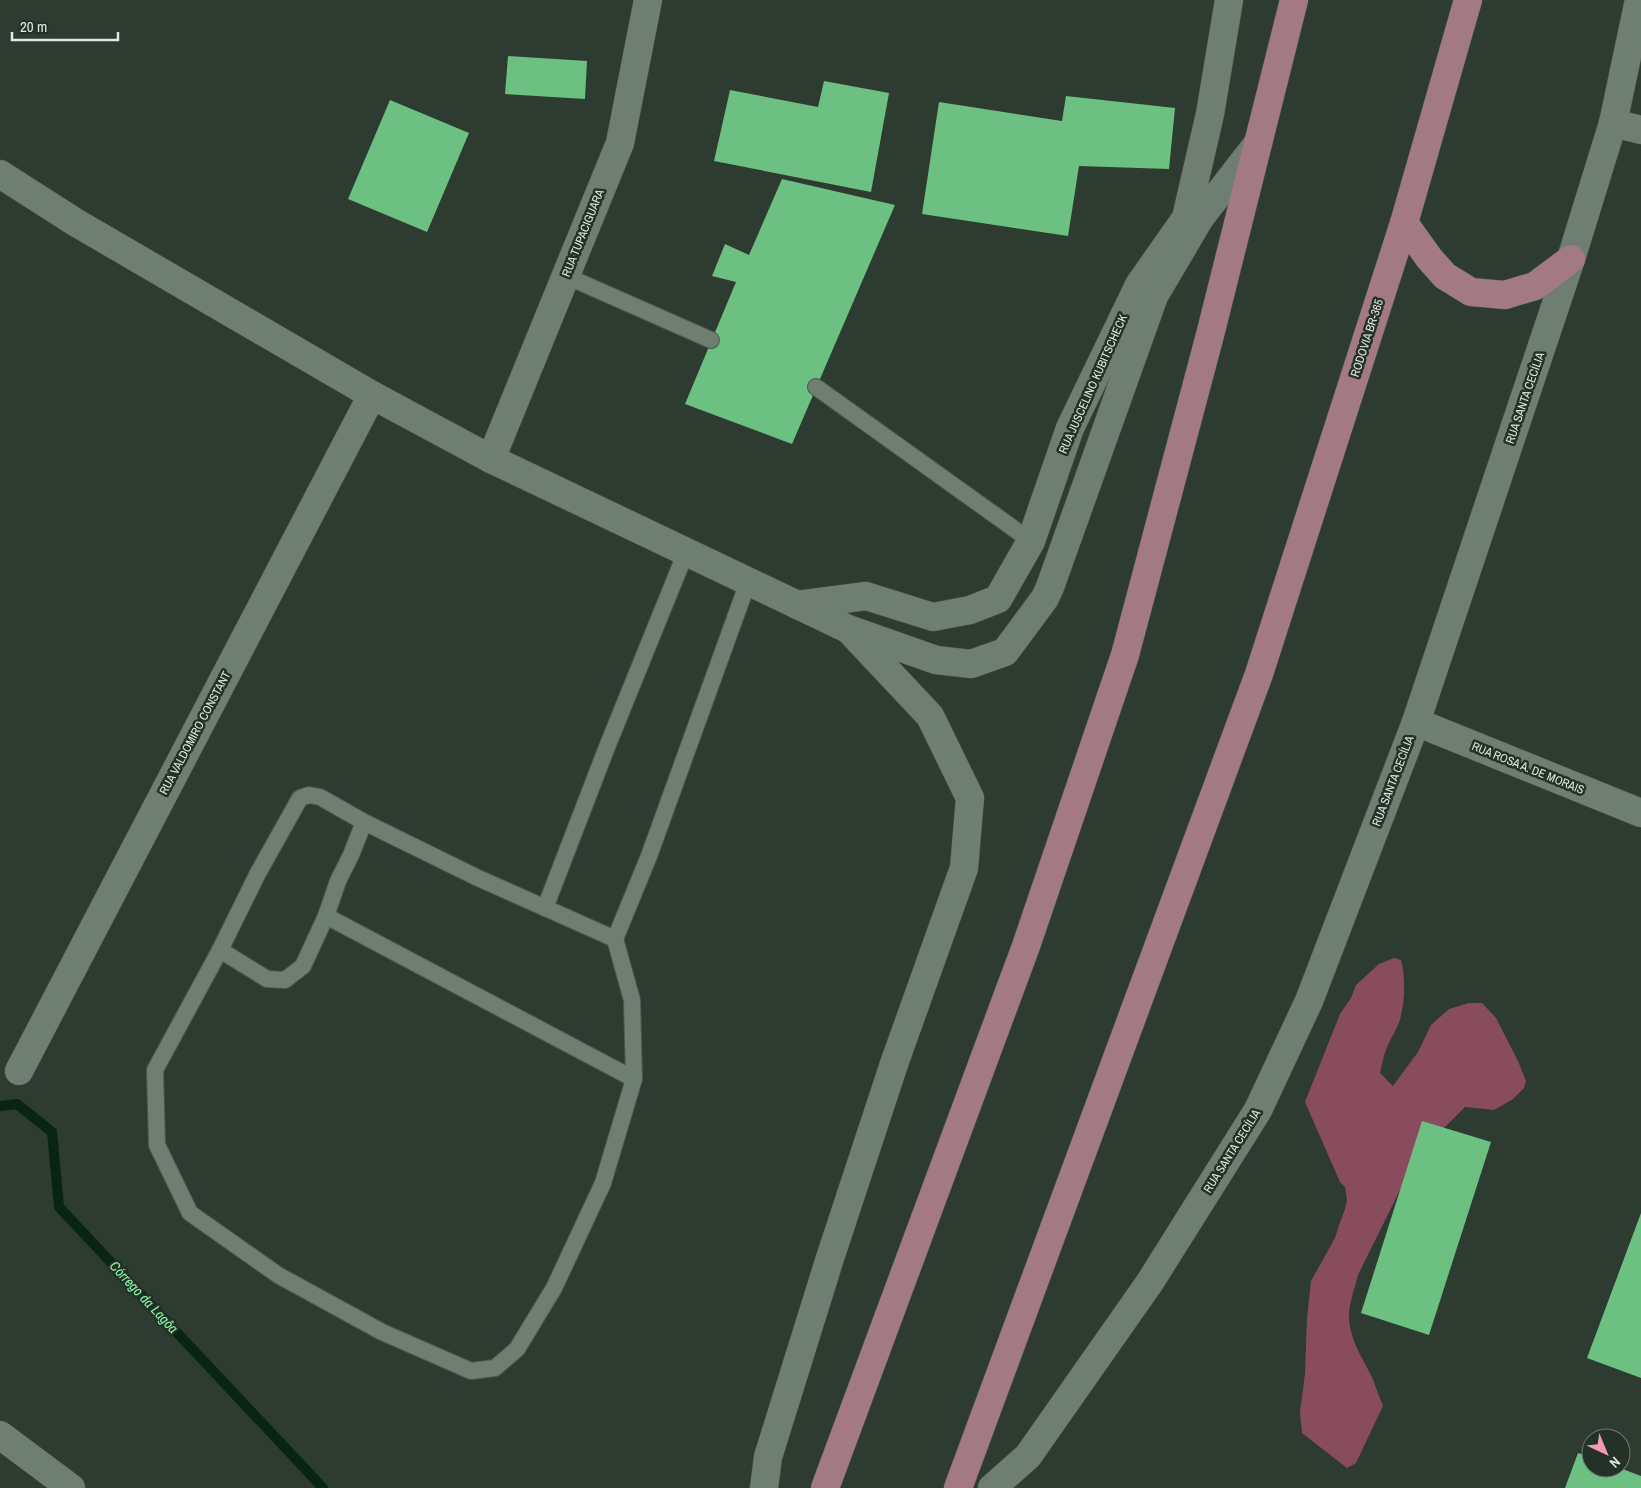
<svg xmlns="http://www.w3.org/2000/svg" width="1641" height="1488" font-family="'Archivo Narrow',sans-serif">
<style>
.green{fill:#894c5f}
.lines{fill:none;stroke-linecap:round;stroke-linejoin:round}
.stream{stroke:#092411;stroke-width:10}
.building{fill:#6cc082}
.lane-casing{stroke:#4e5950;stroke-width:18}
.street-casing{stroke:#4e5950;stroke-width:29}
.secondary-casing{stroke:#4e5950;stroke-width:29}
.primary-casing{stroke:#4e5950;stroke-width:29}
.lane{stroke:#6e7e71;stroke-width:16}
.street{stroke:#6e7e71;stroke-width:28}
.secondary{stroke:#6e7e71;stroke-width:28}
.primary{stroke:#a37a83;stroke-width:28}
.labels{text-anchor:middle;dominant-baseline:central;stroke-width:5;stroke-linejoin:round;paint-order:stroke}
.street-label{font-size:12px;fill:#e0e8e1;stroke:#233126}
.water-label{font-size:14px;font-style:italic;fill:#89f7a6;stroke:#233126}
</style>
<rect width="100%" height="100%" fill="#2d3b30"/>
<!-- green -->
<path class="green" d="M1394 958 1401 960C1406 978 1405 1008 1398 1025 1394 1034 1389 1041 1386 1050 1383 1057 1382 1065 1380 1073L1393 1086 1418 1052 1431 1025 1449 1009 1469 1003H1482L1496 1018 1518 1061 1526 1081 1524 1088 1513 1099 1494 1110 1465 1107 1421 1151 1403 1184 1358 1275C1355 1288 1350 1300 1349 1313 1348 1337 1362 1357 1372 1377 1376 1387 1379 1397 1383 1406L1356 1463 1347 1468 1302 1433 1300 1412 1305 1374 1307 1318 1311 1281 1335 1238 1339 1225 1344 1212 1347 1201 1345 1187 1340 1182 1305 1102 1340 1014 1351 998 1356 985 1379 964Z"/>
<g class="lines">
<!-- stream -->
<polyline class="stream" points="0,1106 17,1104 52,1132 59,1207 323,1488"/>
</g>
<!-- building -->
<g class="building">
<polygon points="508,56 587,61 585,99 505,94"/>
<polygon points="824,81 889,93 871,192 714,161 730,90 818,107"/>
<polygon points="1066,96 1175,108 1169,169 1079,166 1068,236 922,214 939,102 1062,121"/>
<polygon points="390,100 469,133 427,232 348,199"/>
<polygon points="782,179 895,205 792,444 685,404 736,282 712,276 725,244 749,255"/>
<polygon points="1422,1121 1491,1142 1429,1335 1361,1313"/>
<polygon points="1641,1213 1641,1378 1587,1358"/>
<polygon points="1578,1453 1591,1457 1591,1468 1620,1468 1641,1476 1641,1488 1565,1488"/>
</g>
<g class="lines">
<defs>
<g id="lane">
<polyline points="566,276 711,340"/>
<polyline points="816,387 1031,541"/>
<polygon points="309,795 320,797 364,822 476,877 615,939 632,1000 634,1079 603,1183 554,1288 517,1349 495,1368 471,1371 382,1332 278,1275 190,1213 157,1145 155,1070 220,950 258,873 300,798"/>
<polyline points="545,908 607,747 686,552"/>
<polyline points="326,916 634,1079"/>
<polyline points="615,939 649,856 748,582"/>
<polyline points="220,950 267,979 285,980 303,966 326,916 338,881 351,855 364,822"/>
</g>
<g id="street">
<polyline points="1613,123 1641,130"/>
<polyline points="491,459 620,143 648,0"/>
<polyline points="797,605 866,596 933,617 970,610 998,599 1031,541 1070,428 1139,285 1186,218 1210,114 1229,0"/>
<polyline points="1416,722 1641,813"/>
<polyline points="19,1071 372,395"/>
<polyline points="0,1435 71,1488"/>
<polyline points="992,1488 1028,1456 1150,1282 1258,1110 1309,1001 1416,722 1571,259 1613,123 1639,0"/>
</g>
<g id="secondary">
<polyline points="0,174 75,222 372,395 491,459 848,629 936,660 971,664 1005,652 1045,598 1050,587 1154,296 1200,218 1258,143"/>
<polyline points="764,1488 768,1457 830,1258 895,1061 964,868 970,798 930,716 851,632"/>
</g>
<g id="primary">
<polyline points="1404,223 1429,258 1445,276 1471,292 1505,295 1535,286 1571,259"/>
<polyline points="825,1488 1026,946 1125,655 1210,335 1294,0"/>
<polyline points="958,1488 1259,674 1404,223 1468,0"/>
</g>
</defs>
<!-- lane casing -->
<use href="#lane" class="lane-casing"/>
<!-- street casing -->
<use href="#street" class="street-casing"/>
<!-- secondary casing -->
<use href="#secondary" class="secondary-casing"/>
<!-- primary casing -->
<use href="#primary" class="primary-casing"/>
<!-- lane -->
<use href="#lane" class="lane"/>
<!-- street -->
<use href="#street" class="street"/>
<!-- secondary -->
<use href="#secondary" class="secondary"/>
<!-- primary -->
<use href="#primary" class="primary"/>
</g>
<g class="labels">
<!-- street labels -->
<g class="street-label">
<text transform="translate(583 233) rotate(-68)">RUA TUPACIGUARA</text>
<text transform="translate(1367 338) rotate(-72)">RODOVIA BR-365</text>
<text transform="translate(1093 384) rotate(-66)">RUA JUSCELINO KUBITSCHECK</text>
<text transform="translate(1525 398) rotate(-71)">RUA SANTA CECÍLIA</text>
<text transform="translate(195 733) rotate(-62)">RUA VALDOMIRO CONSTANT</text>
<text transform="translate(1528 768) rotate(22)">RUA ROSA A. DE MORAIS</text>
<text transform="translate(1393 781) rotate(-69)">RUA SANTA CECÍLIA</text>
<text transform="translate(1232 1151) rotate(-58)">RUA SANTA CECÍLIA</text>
</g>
<!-- water labels -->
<g class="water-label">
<text transform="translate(144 1297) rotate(47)">Córrego da Lagôa</text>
</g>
</g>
<!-- north arrow -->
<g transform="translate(1606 1453) rotate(136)"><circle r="24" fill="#233126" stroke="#6f7a71"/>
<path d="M0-4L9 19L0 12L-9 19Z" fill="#f19ab4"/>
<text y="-8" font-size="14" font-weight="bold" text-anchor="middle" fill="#e0e8e1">N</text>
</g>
<!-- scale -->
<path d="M12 32v8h106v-8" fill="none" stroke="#e0e8e1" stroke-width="2.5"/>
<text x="20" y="32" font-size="15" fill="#e0e8e1" stroke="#233126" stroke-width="4" paint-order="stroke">20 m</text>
</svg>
